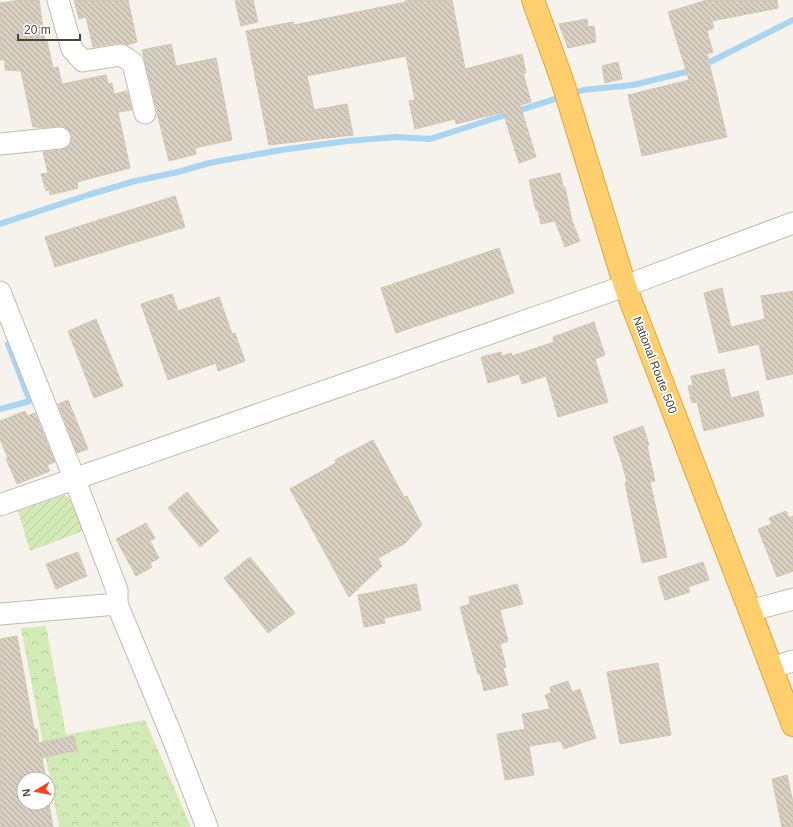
<svg xmlns="http://www.w3.org/2000/svg" width="793" height="827" font-family="Helvetica,sans-serif">
<style>
.forest{fill:url(#forest-crowns)}
.garden{fill:url(#garden-furrows)}
.lines{fill:none;stroke-linecap:round;stroke-linejoin:round}
.stream{stroke:#a9d4f2;stroke-width:6}
.building{fill:url(#building-back-hatch);stroke:#d3c7b4}
.minor-casing{stroke:#c2bbae;stroke-width:23}
.highway-casing{stroke:#e0a43c;stroke-width:24}
.minor{stroke:#fff;stroke-width:21}
.highway{stroke:#ffcf6e;stroke-width:22}
.labels{text-anchor:middle;dominant-baseline:central;stroke-width:3.5;stroke-linejoin:round;paint-order:stroke}
.street-label{font-size:12px;fill:#4b4439;stroke:#fff}
</style>
<defs>
<pattern id="forest-crowns" width="20" height="18" patternUnits="userSpaceOnUse"><rect width="20" height="18" fill="#d2eab5"/><path d="M2 6a3 3 0 1 1 6 0M12 15a3 3 0 1 1 6 0" fill="none" stroke="#b6ca9c"/></pattern>
<pattern id="garden-furrows" width="10" height="10" patternUnits="userSpaceOnUse"><rect width="10" height="10" fill="#d2eab5"/><path d="M-1 1l2-2M0 10L10 0M9 11l2-2" fill="none" stroke="#b6ca9c"/></pattern>
<pattern id="building-back-hatch" width="6" height="6" patternUnits="userSpaceOnUse"><rect width="6" height="6" fill="#d8cfc1"/><path d="M-1 5l2 2M0 0l6 6M5-1l2 2" fill="none" stroke="#b1aa9e"/></pattern>
</defs>
<rect width="100%" height="100%" fill="#f6f3ec"/>
<!-- forest -->
<polygon class="forest" points="46,626 66,735 145,720 191,827 59,827 21,628"/>
<!-- garden -->
<polygon class="garden" points="64,495 77,503 86,530 30,551 18,511"/>
<g class="lines">
<!-- stream -->
<g class="stream">
<polyline points="702,66 793,20"/>
<polyline points="0,224 88,195 135,181 178,172 209,163 281,150 347,141 396,137 430,139 583,90 633,85 694,70"/>
<polyline points="0,409 30,401 8,344"/>
</g>
</g>
<!-- building -->
<g class="building">
<polygon points="21,0 39,0 45,42 47,41 53,68 58,67 62,84 106,75 108,84 112,83 114,94 127,91 132,110 118,112 130,168 77,182 78,188 50,195 49,190 46,191 41,174 48,173 43,152 61,150 67,148 71,143 72,136 69,131 65,127 59,126 37,128 36,126 33,127 21,71 5,70 5,60 0,60 0,3"/>
<polygon points="74,0 128,0 137,42 126,45 119,43 93,47 86,17 79,19"/>
<polygon points="235,0 253,0 258,22 241,26"/>
<polygon points="405,0 452,0 465,69 522,54 526,73 523,73 531,102 520,105 536,157 519,163 503,112 456,124 455,119 415,129 409,101 415,100 406,56 307,76 314,110 347,104 353,135 269,145 246,31 293,22 294,25 406,2"/>
<polygon points="707,0 777,0 778,8 712,21 714,28 707,31 713,52 707,54 727,137 642,156 628,95 689,80 668,12"/>
<polygon points="587,19 588,27 594,26 596,42 568,48 559,24"/>
<polygon points="171,44 176,66 216,58 232,140 195,148 196,154 169,161 157,113 157,110 142,50"/>
<polygon points="618,62 622,79 605,83 602,66"/>
<polygon points="560,173 563,187 565,187 572,221 580,241 565,247 555,221 541,224 538,210 536,210 529,180"/>
<polygon points="175,196 185,227 55,267 45,237"/>
<polygon points="499,248 514,293 396,333 381,288"/>
<polygon points="722,288 731,327 765,319 761,296 793,291 793,374 767,380 759,344 719,353 704,293"/>
<polygon points="172,294 178,311 219,297 232,334 235,333 245,361 218,371 216,363 168,380 141,304"/>
<polygon points="96,319 123,386 94,398 68,331"/>
<polygon points="594,322 605,355 595,359 608,402 558,417 546,376 522,384 519,374 488,383 481,357 501,352 502,356 511,353 512,356 554,342 553,337"/>
<polygon points="724,369 731,398 758,391 764,416 704,431 697,402 692,403 688,386 693,385 691,376"/>
<polygon points="68,400 88,449 77,453 58,404"/>
<polygon points="25,411 27,416 35,413 55,462 47,465 50,471 17,484 6,459 8,458 0,439 0,421"/>
<polygon points="643,426 649,445 647,446 655,481 650,482 667,557 642,563 625,483 627,482 621,460 613,437"/>
<polygon points="373,440 404,497 407,496 422,525 404,544 378,558 382,566 349,597 290,489 336,463 335,460"/>
<polygon points="187,492 219,531 200,547 168,508"/>
<polygon points="786,511 789,518 793,516 793,571 777,577 758,529 772,524 769,518"/>
<polygon points="146,523 155,538 150,541 159,558 150,563 152,567 136,576 116,539"/>
<polygon points="78,552 87,576 56,589 46,564"/>
<polygon points="250,557 295,613 268,633 224,578"/>
<polygon points="703,562 709,580 688,587 690,592 665,600 658,577"/>
<polygon points="416,584 421,610 384,618 385,623 364,627 358,595"/>
<polygon points="517,584 523,604 500,610 508,641 500,644 506,667 503,668 508,685 484,691 480,674 478,674 460,607 470,604 469,597"/>
<polygon points="17,636 34,729 37,729 39,743 74,736 77,750 42,758 46,779 24,779 24,803 48,803 48,798 53,827 0,827 0,639"/>
<polygon points="658,663 671,735 620,744 607,672"/>
<polygon points="568,681 572,692 580,689 596,738 564,749 561,741 529,746 534,775 505,780 497,734 525,729 522,714 550,709 545,695 551,693 550,687"/>
<polygon points="787,775 793,802 793,827 782,827 772,779"/>
</g>
<g class="lines">
<defs>
<g id="minor">
<polyline points="58,0 72,49 83,61 121,55 133,63 145,113"/>
<polyline points="0,144 60,138"/>
<polyline points="0,292 75,480 117,590 117,604"/>
<polyline points="0,505 625,286 793,223"/>
<polyline points="750,611 793,599"/>
<polyline points="0,614 117,604 171,734 207,827"/>
<polyline points="772,668 793,661"/>
</g>
<polyline id="highway" points="533,0 562,80 625,286 750,611 793,725"/>
</defs>
<!-- minor casing -->
<use href="#minor" class="minor-casing"/>
<!-- highway casing -->
<use href="#highway" class="highway-casing"/>
<!-- minor -->
<use href="#minor" class="minor"/>
<!-- highway -->
<use href="#highway" class="highway"/>
</g>
<g class="labels">
<!-- street labels -->
<g class="street-label">
<text transform="translate(655 365) rotate(69)">National Route 500</text>
</g>
</g>
<!-- north arrow -->
<g transform="translate(36 791) rotate(260)"><circle r="19" fill="#ffffff" stroke="#b7b4b0"/>
<path d="M0-3L7 15L0 10L-7 15Z" fill="#fc3f1d"/>
<text y="-6" font-size="11" font-weight="bold" text-anchor="middle" fill="#4b4439">N</text>
</g>
<!-- scale -->
<path d="M18 34v6h62v-6" fill="none" stroke="#4b4439" stroke-width="2"/>
<text x="24" y="34" font-size="12" fill="#4b4439" stroke="#ffffff" stroke-width="3" paint-order="stroke">20 m</text>
</svg>
